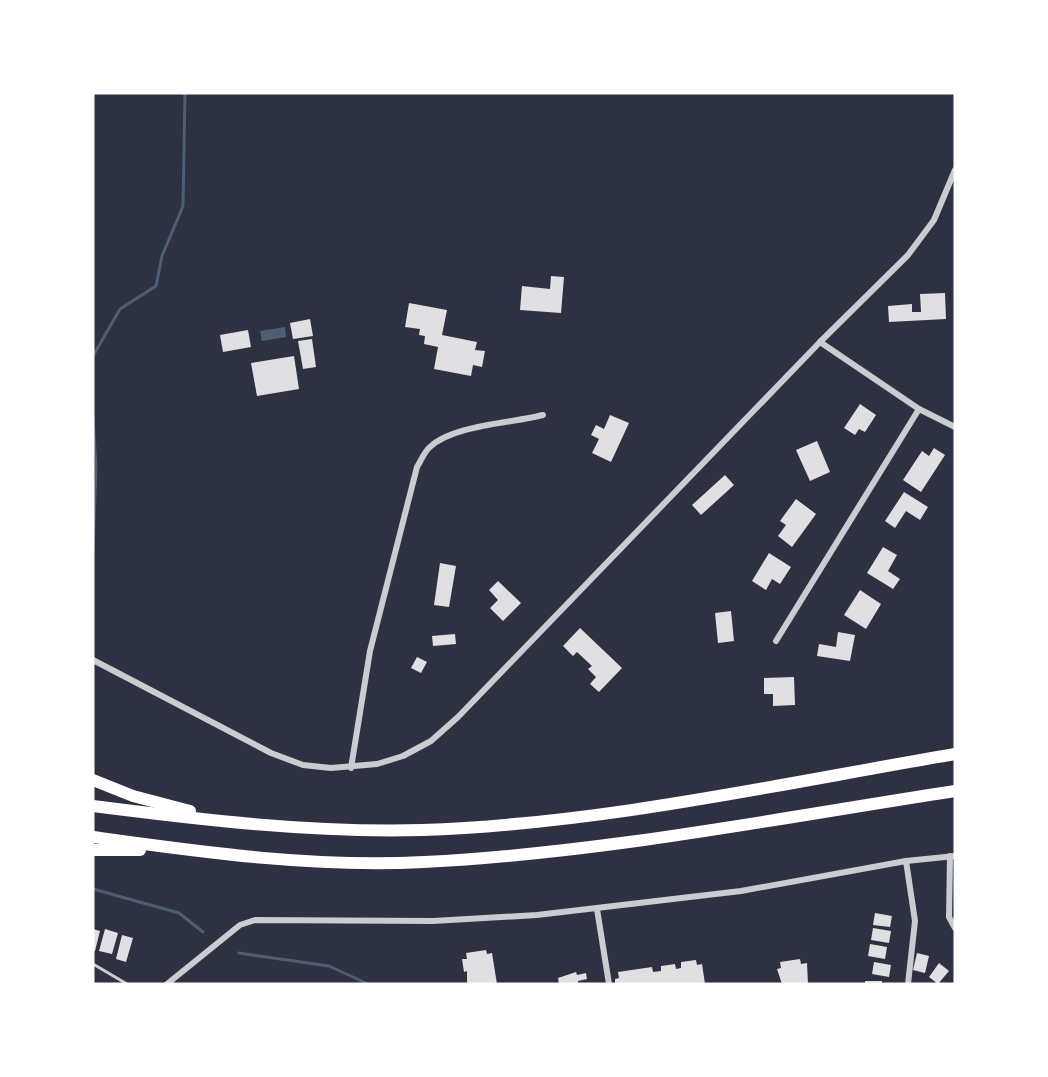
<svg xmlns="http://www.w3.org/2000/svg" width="1048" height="1077" font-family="'Noto Serif',serif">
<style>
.water{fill:#4f5d75}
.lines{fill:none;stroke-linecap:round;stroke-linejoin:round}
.stream{stroke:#4f5d75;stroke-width:3}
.building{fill:#e0e0e3}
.service{stroke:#caccd0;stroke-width:3}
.minor{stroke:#caccd0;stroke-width:6}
.motorway{stroke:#fff;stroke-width:12}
</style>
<rect width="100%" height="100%" fill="#2d3142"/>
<!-- water -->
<polygon class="water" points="285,327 286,337 262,341 260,331"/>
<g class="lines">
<!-- stream -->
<g class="stream">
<polyline points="93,356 120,309 156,286 162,256 183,206 185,93"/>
<polyline points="93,417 96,467 93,550"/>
<polyline points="93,889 179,913 203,932"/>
<polyline points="239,953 329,966 368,984"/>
</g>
</g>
<!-- building -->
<g class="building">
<polygon points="551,276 564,277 561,313 520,310 522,286 550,289"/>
<polygon points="945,293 946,319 889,322 888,306 912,304 912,312 921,312 920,294"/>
<polygon points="409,303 447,310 442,335 477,342 475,350 485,351 482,367 473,365 471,376 434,369 438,347 424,344 425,336 419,335 420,329 405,327"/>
<polygon points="310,319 313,336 293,339 290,323"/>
<polygon points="248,330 251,347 223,352 220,335"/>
<polygon points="312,339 316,367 303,369 298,341"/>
<polygon points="294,356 299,389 257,396 251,363"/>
<polygon points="860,404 876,415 865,432 859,429 855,435 844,428"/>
<polygon points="610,415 629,423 611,462 592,453 599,439 591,435 596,425 604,429"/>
<polygon points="817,441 830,472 810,481 796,450"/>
<polygon points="934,448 945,455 921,492 903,480 922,451 929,456"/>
<polygon points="725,475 734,485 701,515 692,505"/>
<polygon points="904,492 928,507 920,520 906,511 895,528 885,521"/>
<polygon points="796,499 816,514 792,547 778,536 786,525 780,521"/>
<polygon points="883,547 897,555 888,571 900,579 893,589 867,573"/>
<polygon points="769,553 791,567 780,584 772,579 766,590 752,581"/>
<polygon points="440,563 456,566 449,607 434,605"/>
<polygon points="498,581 521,603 503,621 490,608 498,600 489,590"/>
<polygon points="860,590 881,604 866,629 844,615"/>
<polygon points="731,611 734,641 718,643 715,613"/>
<polygon points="580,628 622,668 599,692 590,684 596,677 588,669 592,666 577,652 573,656 563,646"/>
<polygon points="838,632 855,635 850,661 817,656 819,644 836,647"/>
<polygon points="455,634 456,644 433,646 432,636"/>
<polygon points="417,657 427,662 421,673 411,668"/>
<polygon points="794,677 795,705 773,706 773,694 764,694 764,678"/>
<polygon points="875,913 892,916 890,927 873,925"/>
<polygon points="873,928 891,931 889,943 871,940"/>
<polygon points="93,929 100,931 95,951 93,951"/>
<polygon points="105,929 118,933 112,954 99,951"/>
<polygon points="122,935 133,938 126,962 116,959"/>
<polygon points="870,944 887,947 885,959 868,956"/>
<polygon points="486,950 487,954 492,953 497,984 467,984 467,971 464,972 462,959 467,959 466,953"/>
<polygon points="917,953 929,956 925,973 913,970"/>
<polygon points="800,959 801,964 807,963 808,984 782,984 777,969 781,968 780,962"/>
<polygon points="696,960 697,965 702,964 705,984 615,984 615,979 619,978 618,972 652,967 653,972 661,971 661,966 675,964 676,969 681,968 681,962"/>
<polygon points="874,962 891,965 889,977 872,974"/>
<polygon points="939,963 949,971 938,984 929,977"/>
<polygon points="576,972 577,975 586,973 587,979 578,981 578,984 559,984 558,978"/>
<rect x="865" y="981" width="17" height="3"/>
</g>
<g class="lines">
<!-- service -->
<polyline class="service" points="93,964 127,984"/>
<!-- minor -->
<g class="minor">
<polyline points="820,342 919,409 955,427"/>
<polyline points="776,641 919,409"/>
<polyline points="93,660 271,753 303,765 331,768 377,764 403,756 431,741 458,717 820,342 908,255 934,220 955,170"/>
<path d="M351 768 370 651 417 467C421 461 424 452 430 447 452 425 513 423 543 415"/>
<polyline points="950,856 949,917 955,928"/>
<polyline points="906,861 915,921 908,984"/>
<polyline points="597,909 609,984"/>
<polyline points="167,984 240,925 255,920 433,921 537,915 741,891 906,861 955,856"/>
</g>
<!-- motorway -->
<g class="motorway">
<polyline points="93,780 133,796 190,811"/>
<path d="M93 806C203 820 311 833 422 830 601 824 779 784 955 754"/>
<path d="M93 837C202 852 313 868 424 862 602 853 779 818 955 791"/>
<polyline points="93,850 140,850"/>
</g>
</g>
<!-- border -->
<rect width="1048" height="1077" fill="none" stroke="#ffffff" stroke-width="189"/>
</svg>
